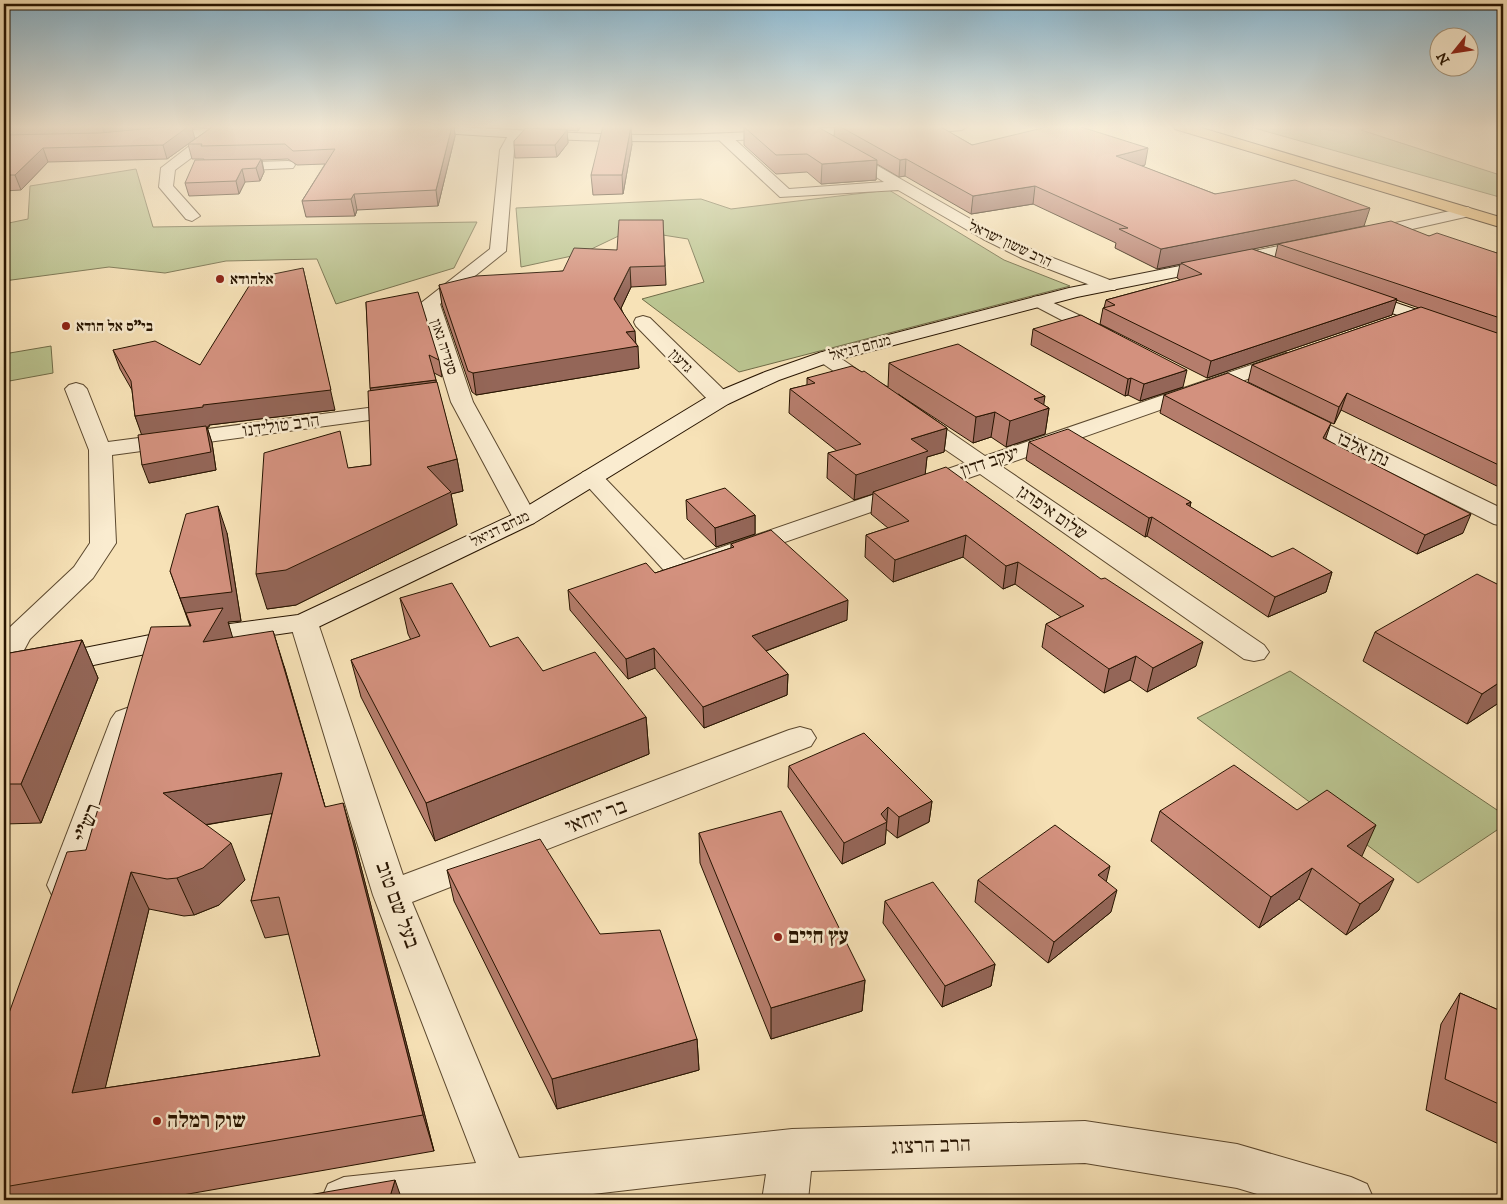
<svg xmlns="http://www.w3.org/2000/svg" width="1507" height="1204" font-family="'IM FELL DW Pica','Frank Ruhl Libre',serif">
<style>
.green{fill:#bac490;stroke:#706c48}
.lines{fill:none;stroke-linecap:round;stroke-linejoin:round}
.street-casing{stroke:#5b482e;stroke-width:2}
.secondary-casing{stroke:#271400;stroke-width:2}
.highway-casing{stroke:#271400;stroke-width:2}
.street{fill:#faecd0;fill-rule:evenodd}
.secondary{fill:#faecd0;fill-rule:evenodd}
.highway{fill:#ecc17c;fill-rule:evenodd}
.wall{fill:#b57d6c;stroke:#271400;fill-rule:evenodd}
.shaded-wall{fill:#946658;stroke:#271400}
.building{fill:#d3917e;stroke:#271400;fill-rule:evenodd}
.poi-dot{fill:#8f2418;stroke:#faecd0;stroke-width:2}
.labels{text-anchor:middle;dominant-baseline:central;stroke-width:5;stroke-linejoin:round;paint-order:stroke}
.far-street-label{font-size:15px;fill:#271400;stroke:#faecd0}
.far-poi-label{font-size:15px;font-weight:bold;fill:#271400;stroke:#faecd0;text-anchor:start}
.street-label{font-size:18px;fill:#271400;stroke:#faecd0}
.near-street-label{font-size:21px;fill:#271400;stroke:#faecd0}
.near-poi-label{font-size:21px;font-weight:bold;fill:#271400;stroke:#faecd0;text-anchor:start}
</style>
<rect width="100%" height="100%" fill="#f7e2b7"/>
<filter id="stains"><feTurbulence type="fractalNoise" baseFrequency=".004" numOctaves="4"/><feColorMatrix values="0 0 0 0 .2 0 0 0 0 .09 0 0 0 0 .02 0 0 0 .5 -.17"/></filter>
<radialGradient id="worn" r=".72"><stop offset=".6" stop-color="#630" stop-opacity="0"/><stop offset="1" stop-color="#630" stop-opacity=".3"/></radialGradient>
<!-- green -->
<g class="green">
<polygon points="1247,126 1378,126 1361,130 1503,176 1503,198"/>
<polygon points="136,169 153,227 477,222 454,268 336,304 317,259 226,261 165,273 109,267 4,281 4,224 28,219 30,186"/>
<polygon points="889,190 1004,260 1070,286 739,372 642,299 704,282 688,239 631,230 581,254 521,267 516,208 701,199 731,209"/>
<polygon points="51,346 53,373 4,382 4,354"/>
<polygon points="1290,671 1503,814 1503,826 1418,883 1197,718"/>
</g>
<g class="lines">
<defs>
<g id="street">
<polygon points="217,128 222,129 224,132 222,135 175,170 173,186 200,216 192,221 186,219 159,187 161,168 201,137 156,141 149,137 156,133"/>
<polygon points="515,131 522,135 514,150 506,251 440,304 473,402 537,518 534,523 525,525 516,523 513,518 451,402 421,303 490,249 500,150 510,132"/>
<polygon points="725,134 730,135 789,189 884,182 838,153 845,149 850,150 995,233 1035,251 1115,282 1118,286 1115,290 1103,290 1023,259 983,239 898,190 780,197 720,141 718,138 720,135"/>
<polygon points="288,161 293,162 295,165 293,168 225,171 218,167 225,163"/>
<polygon points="1468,207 1476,212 1474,215 1368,239 1360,234 1368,229"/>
<polygon points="1313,239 1319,240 1321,244 1319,248 1249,262 1243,261 1241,257 1243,253 1249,252"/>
<polygon points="1039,296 1112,331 1115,335 1112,339 1098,339 1033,305 1030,301 1033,297"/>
<polygon points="643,316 650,318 728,394 731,399 728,404 720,405 712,404 636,326 634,322 636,318"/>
<polygon points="826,351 833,353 881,386 885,390 881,394 874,396 867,394 819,361 816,357 819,353"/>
<polygon points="1286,353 1293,355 1296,359 1293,363 1001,466 1264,645 1269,652 1264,659 1254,661 1244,659 980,474 679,579 670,577 579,477 583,472 591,470 599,472 684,560 965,463 908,424 905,419 908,414 916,412 924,414 985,456"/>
<polygon points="76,383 83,385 87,389 108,442 406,403 414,404 417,409 414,414 406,415 112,455 116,543 93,578 30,639 14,669 4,671 4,635 8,629 74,567 90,543 89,450 65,389 69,385"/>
<polygon points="1294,408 1503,509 1503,526 1494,524 1286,420 1283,415 1286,410"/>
<polygon points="304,614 314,617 318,623 403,875 789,730 800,727 811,730 816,738 811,746 412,902 519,1158 792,1129 1085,1121 1237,1144 1351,1177 1367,1184 1374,1200 1277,1200 1237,1188 1085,1163 811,1171 808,1200 762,1200 766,1174 541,1200 321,1200 328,1184 344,1177 476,1163 373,895 290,623 294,617"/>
<polygon points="127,708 138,712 143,719 83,885 78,895 65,899 52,895 47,885 111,719 116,712"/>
</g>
<g id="secondary">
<path d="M399 126C483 126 567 135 652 135 735 135 818 126 901 126L895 130C731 146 569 144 405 130Z"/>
<polygon points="913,126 968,126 962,130 906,135 899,131 901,128"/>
<polygon points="1215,259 1221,260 1224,264 1221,268 1077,297 833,361 779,380 728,404 534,523 314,629 155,652 4,684 4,664 155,634 298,615 516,513 712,394 765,372 819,353 1069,288"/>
<polygon points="1358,290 1503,339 1503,352 1352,299 1349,295 1352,291"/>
</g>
<polygon id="highway" points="1174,126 1195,126 1503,218 1503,228 1175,129"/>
</defs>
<!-- street casing -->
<use href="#street" class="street-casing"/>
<!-- secondary casing -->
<use href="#secondary" class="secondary-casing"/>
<!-- highway casing -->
<use href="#highway" class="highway-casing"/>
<!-- street -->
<use href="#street" class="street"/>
<!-- secondary -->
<use href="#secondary" class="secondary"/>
<!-- highway -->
<use href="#highway" class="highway"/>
</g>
<!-- wall -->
<g class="wall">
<path d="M4 126H454L455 136 438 206 357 210 355 216 306 217 302 201 325 164 297 165 288 159 262 160 264 172 260 181 245 182 239 194 189 196 185 183 204 160V159H192L188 144 167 159 48 162 21 190 4 191ZM213 126 190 143 192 128Z"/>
<polygon points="537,126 581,126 578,131 567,130 568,143 557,157 515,158 514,145 537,129"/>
<path d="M835 126H939L972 145 1145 165 1141 166 1215 194 1364 226 1429 236 1497 253 1503 251V489L1341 410 1334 424 1248 382 1252 365 1419 308 1396 300 1392 315 1207 378 1100 324 1103 308H1104L1106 300 1180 280 1177 278 1180 264 1157 269 1115 248 1116 243 1033 204 971 214 905 176 899 177 877 164 876 180 821 184 807 172 776 174 744 145V127L834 136ZM1278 244 1275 257 1252 249Z"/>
<polygon points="632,144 623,194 593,195 591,175"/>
<polygon points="663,220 666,285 631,287 621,308 636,344 639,368 476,395 472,392 442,305 439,285 563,271 617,250"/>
<polygon points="366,302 439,360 442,377 434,373 457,459 463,491 451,494 457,525 296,605 267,609 349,468 371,465 371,391"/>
<polygon points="1033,329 1183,387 1140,401 1128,395 1125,396 1031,345"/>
<polygon points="113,350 200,365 335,410 209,425 209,427 207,427 212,443 216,470 149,483 142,434 135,416 132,390 120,369"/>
<polygon points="889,363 1044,405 1049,408 1045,434 1006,447 991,437 973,443 898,394 947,428 944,452 927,457 925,474 1196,666 1147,692 1130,680 1104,693 1042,647 1046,624 1061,617 1015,584 1003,589 963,557 893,582 865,557 866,535 888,528 871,514 873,494 854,500 827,478 828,453 837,451 789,413 790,389 807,385 807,378 862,372 888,387"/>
<polygon points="1164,395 1326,439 1463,533 1417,554 1160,413"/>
<polygon points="1029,442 1191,502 1190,507 1272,557 1332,572 1326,592 1268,617 1147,536 1145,537 1026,460"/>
<polygon points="686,500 755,515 755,534 716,547 687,519"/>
<path d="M227 533 241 621 228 622 232 637 284 666 325 807 354 840 434 1151 154 1200H4V1027L86 850 190 626 170 571ZM272 813 251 901 265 938 289 934 320 1056 105 1088 149 909 184 916 194 915 219 905 245 880 206 825Z"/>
<polygon points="731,544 847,620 766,651 788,674 787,695 704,728 655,668 628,679 570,610 568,590 655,573 731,548"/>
<polygon points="1503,587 1503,700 1467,724 1363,661 1375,632"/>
<polygon points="400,598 490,647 646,717 649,754 435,841 361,697 351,660 411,640 408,634"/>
<polygon points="82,640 98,678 41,823 4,824 4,654"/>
<polygon points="789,766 932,801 929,822 897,838 886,829 885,844 842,864 788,787"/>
<polygon points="1160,811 1362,856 1361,856 1379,910 1346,935 1299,899 1259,928 1151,841"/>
<polygon points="699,833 865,980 862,1011 771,1039 700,863"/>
<polygon points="447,870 600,934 697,1039 699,1070 557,1109 454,901"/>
<polygon points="978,880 1111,912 1048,963 975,902"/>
<polygon points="885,901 995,964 991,986 942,1007 883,923"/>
<polygon points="1460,993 1503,1012 1503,1146 1426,1110 1441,1024"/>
</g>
<!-- shaded-wall -->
<g class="shaded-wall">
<polygon points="102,126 214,126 192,128 195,139 167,159 163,145 105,135"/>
<polygon points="452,126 454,126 455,136 438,206 436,190"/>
<polygon points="577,126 581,126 578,131"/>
<polygon points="631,126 632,144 623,194 622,175"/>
<polygon points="567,130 568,143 557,157 555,145"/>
<polygon points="43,148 48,162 21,190 15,175"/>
<polygon points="1148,148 1145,165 1113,173 1116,156"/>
<polygon points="261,159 264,172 260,181 256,168"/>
<polygon points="906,159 905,176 899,177 900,160"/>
<polygon points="877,160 876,180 821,184 822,164"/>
<polygon points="242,169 245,182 239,194 236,181"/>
<polygon points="1035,186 1033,204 971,214 973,196"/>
<polygon points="354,194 357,210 355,216 351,199"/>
<polygon points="1370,208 1364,226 1157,269 1161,249"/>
<polygon points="630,267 631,287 616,319 614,299"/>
<polygon points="303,268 335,410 209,425 209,427 207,427 212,443 216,470 149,483 142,465 142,436 135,416 203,405"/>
<polygon points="1397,299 1392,315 1207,378 1211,361"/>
<polygon points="635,331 636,347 638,346 639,368 476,395 473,373 626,332"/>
<polygon points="1187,370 1183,387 1140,401 1144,384"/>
<polygon points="1131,378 1128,395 1125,396 1128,379"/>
<polygon points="436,380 438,397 374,405 370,388"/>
<polygon points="1347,393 1341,410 1334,424 1339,407"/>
<polygon points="1045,396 1043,410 1049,408 1045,434 1006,447 1010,421 1034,399"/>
<polygon points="995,412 991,437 973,443 976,417"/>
<polygon points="1331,423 1325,441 1323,438"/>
<polygon points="947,428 944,452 927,457 925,476 873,492 873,494 854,500 856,475 911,439"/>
<polygon points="457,459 463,491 451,494 457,525 296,605 267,609 256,574 427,467"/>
<polygon points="1191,502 1186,521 1186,504"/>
<polygon points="218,506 227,533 241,621 228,622 234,642 215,677 191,627 180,598"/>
<polygon points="1471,514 1463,533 1417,554 1425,535"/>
<polygon points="755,515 755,534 716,547 715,528"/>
<polygon points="1152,517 1147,536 1145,537 1149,518"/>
<polygon points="966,535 963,557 893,582 895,560"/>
<polygon points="1018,562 1015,584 1003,589 1006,566"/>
<polygon points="1332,572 1326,592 1268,617 1275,597"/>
<polygon points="848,600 847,620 752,656 752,636"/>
<polygon points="273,631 284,666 336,844 325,807"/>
<polygon points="82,640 98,678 41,823 21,784"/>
<polygon points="1203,642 1196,666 1147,692 1153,668"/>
<polygon points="654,648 655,668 628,679 626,659"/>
<polygon points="1136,656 1130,680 1104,693 1109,669"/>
<polygon points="788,674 787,695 704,728 703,707"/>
<polygon points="1503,680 1503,700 1467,724 1482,694"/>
<polygon points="646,717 649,754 435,841 426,803"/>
<polygon points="282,773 294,810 179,829 163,793"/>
<polygon points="932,801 929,822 897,838 899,817"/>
<polygon points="343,803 354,840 434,1151 423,1115"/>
<polygon points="888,807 885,844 842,864 844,843 881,814"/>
<polygon points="1376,825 1362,856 1333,877 1347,846"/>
<polygon points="231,843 245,880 219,905 194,915 177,878"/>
<polygon points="1110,866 1105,887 1098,875"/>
<polygon points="1312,868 1299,899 1259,928 1271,897"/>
<polygon points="131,872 149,909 95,1130 72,1093"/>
<polygon points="1394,879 1379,910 1346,935 1360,904"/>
<polygon points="1117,890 1111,912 1048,963 1054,942"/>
<polygon points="995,964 991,986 942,1007 945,986"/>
<polygon points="865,980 862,1011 771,1039 771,1008"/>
<polygon points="697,1039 699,1070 557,1109 552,1079"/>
<polygon points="395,1180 402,1200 389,1200"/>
</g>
<!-- building -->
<g class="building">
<polygon points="176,126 189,126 163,145 43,148 15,175 4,175 4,135 100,133"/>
<polygon points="214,126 452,126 436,190 354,194 351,199 302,201 335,149 293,151 285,144 201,146 202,144 188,144"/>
<polygon points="603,126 631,126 622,175 591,175"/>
<polygon points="760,126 816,126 877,160 822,164 807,154 776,155 744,127"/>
<polygon points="839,126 939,126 972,145 1051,126 1078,126 1148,148 1116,156 1215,194 1295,180 1370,208 1161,249 1119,229 1128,228 1035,186 973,196 906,159 900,160"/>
<polygon points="526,128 567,130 555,145 514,145 514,141"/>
<polygon points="261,159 256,168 242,169 236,181 185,183 195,160"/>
<polygon points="619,220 663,220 665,266 630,267 614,299 635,331 626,332 638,346 473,373 468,371 439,285 476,276 563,271 574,248 617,250"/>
<polygon points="1391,221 1429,236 1437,233 1497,253 1503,251 1503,319 1278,244"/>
<polygon points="1252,249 1397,299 1211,361 1103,308 1115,305 1106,300 1202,274 1181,263"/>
<polygon points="303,268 331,390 203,405 203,407 135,416 131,381 113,350 155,341 200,365 254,278"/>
<polygon points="418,292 439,360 429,355 436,380 370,388 366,302"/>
<polygon points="1421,307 1503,335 1503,467 1347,393 1339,407 1252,365"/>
<polygon points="1081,315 1187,370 1144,384 1131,378 1128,379 1033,329"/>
<polygon points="958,344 1045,396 1034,399 1049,408 1010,421 995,412 976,417 889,363"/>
<polygon points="852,366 862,372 864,371 947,428 911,439 928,451 856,475 828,453 861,444 790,389 815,383 807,378"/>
<polygon points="1228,373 1331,423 1323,438 1471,514 1425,535 1164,395"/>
<polygon points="437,382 457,459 427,467 451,492 286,570 256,574 264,453 340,431 348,468 371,465 368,391"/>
<polygon points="206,426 211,452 142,465 138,435"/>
<polygon points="1068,429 1191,502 1186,504 1272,557 1293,548 1332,572 1275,597 1152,517 1149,518 1029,442"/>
<polygon points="946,467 1101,579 1105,578 1203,642 1153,668 1136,656 1109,669 1046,624 1084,606 1018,562 1006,566 966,535 895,560 866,535 909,521 873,492"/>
<polygon points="725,488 755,515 715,528 686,500"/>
<polygon points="218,506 232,592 180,598 170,571 186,514"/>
<polygon points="771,530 848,600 752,636 788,674 703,707 654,648 626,659 568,590 646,563 655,573 734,547 731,544"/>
<polygon points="1477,574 1503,587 1503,680 1482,694 1375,632"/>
<polygon points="452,583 490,647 518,637 543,671 595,652 646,717 426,803 351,660 420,636 400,598"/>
<path d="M223 608 203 642 273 631 325 807 343 803 423 1115 4 1187V1027L67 852 86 850 151 627 191 626 186 613ZM282 773 251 901 279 897 320 1056 72 1093 131 872 167 879 177 878 203 868 231 843 163 793Z"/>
<polygon points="82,640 21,784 4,784 4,654"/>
<polygon points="864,733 932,801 899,817 888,807 881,814 887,822 844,843 789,766"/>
<polygon points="1234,765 1297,810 1327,790 1376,825 1347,846 1394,879 1360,904 1312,868 1271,897 1160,811"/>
<polygon points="781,811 865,980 771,1008 699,833"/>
<polygon points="1055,825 1110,866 1098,875 1117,890 1054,942 978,880"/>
<polygon points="540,839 600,934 660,930 697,1039 552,1079 447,870"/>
<polygon points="933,882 995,964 945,986 885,901"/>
<polygon points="1460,993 1503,1012 1503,1106 1445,1079"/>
<polygon points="395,1180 389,1200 280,1200"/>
</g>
<!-- sky -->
<linearGradient id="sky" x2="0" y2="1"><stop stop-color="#8ab8d2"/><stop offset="0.43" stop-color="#fbf2df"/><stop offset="1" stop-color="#fbf2df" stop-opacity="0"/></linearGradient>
<rect width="1507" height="295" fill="url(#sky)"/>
<!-- markers -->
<g class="poi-dot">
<circle cx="220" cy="279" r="5"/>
<circle cx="66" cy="326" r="5"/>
<circle cx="778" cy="937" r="5"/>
<circle cx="157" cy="1121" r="5"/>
</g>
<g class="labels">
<!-- far-street labels -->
<g class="far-street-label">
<text transform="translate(1010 244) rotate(25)">הרב ששון ישראל</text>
<text transform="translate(444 347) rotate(72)">סעדיה גאון</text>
<text transform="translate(860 348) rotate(-15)">מנחם דניאל</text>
<text transform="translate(681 361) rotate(45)">גדעון</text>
<text transform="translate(500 529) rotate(-26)">מנחם דניאל</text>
</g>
<!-- far-poi labels -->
<g class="far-poi-label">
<text x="230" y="279">אלהודא</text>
<text x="76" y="326">בי"ס אל הודא</text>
</g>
<!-- street labels -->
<g class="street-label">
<text transform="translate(281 426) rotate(-8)">הרב טולידנו</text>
<text transform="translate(1363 450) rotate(26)">נתן אלבז</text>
<text transform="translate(990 462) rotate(-19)">יעקב דדון</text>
<text transform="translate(1052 513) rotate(35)">שלום איפרגן</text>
</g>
<!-- near-street labels -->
<g class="near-street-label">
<text transform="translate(596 817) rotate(-21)">בר יוחאי</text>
<text transform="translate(88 823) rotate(-70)">רש"י</text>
<text transform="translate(397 905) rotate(70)">בעל שם טוב</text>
<text transform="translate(931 1146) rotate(-2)">הרב הרצוג</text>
</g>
<!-- near-poi labels -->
<g class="near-poi-label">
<text x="788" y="937">עץ חיים</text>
<text x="167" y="1121">שוק רמלה</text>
</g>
</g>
<!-- margin -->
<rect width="1507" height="1204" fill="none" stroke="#f7e2b7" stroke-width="20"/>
<rect x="5" y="5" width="1497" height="1194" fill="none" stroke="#271400" stroke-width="2.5"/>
<rect x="10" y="10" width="1487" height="1184" fill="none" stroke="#271400"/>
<!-- north arrow -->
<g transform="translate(1454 52) rotate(240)"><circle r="24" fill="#faecd0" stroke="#a6967d"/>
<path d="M0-4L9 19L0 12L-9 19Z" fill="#8f2418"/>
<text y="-8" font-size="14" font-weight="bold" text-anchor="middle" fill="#271400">N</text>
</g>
<rect width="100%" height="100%" filter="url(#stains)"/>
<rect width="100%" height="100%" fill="url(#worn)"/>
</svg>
